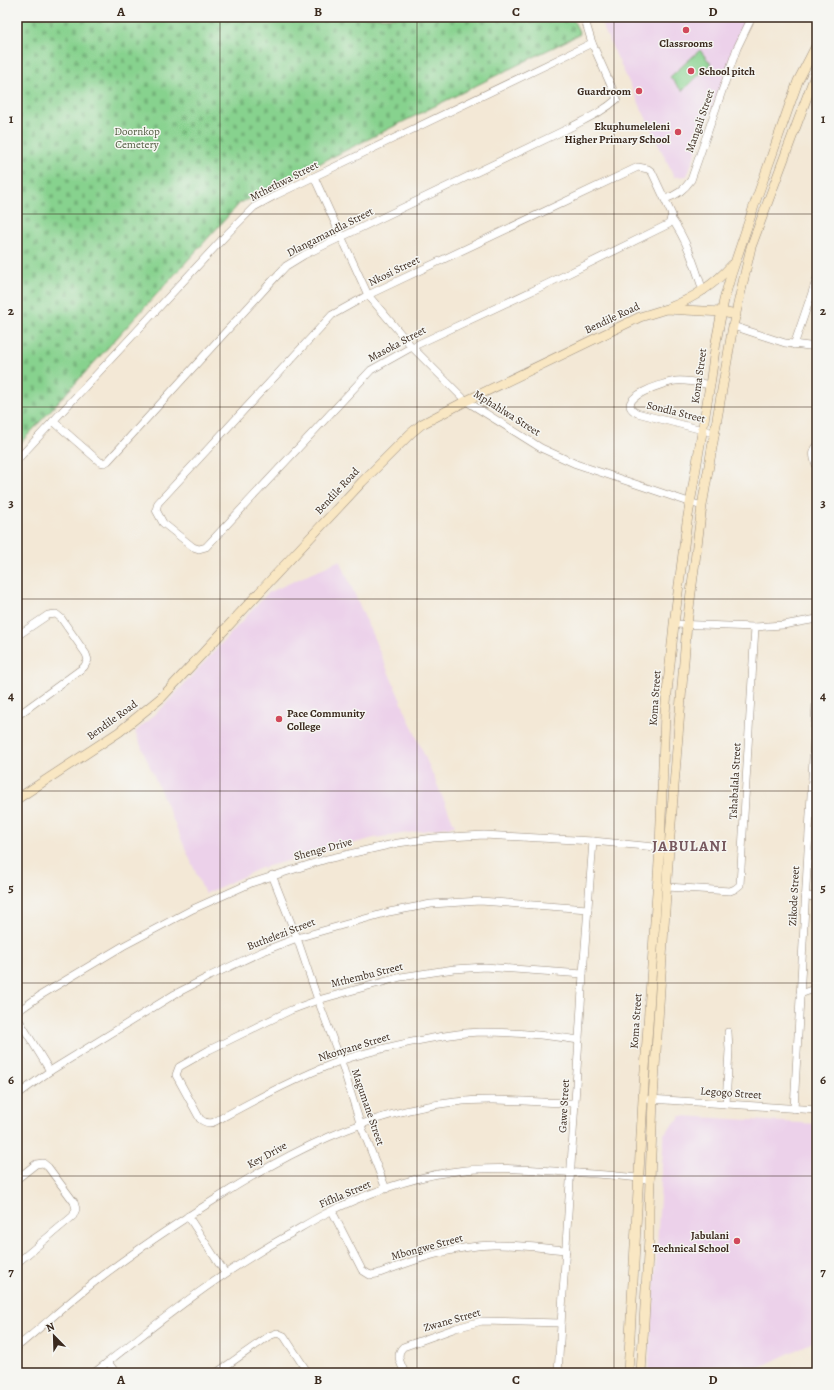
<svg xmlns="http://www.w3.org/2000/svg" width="834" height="1390" font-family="Alegreya,serif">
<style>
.built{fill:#ecd1ea}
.cemetery{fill:url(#cemetery-stones);stroke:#617e56}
.park{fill:#87d28e;stroke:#617e56}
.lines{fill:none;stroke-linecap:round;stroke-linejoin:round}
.street-casing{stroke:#97897a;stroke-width:8}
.secondary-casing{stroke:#97897a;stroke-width:10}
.street{stroke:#fff;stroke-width:7}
.secondary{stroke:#f9e7c3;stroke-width:9}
.grid{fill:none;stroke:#3b2a1e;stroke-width:1;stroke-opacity:0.55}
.poi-dot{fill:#d1495b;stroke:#f6f6f2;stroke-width:1.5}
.labels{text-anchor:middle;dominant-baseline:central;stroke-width:3;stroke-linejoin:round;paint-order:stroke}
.poi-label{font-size:11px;font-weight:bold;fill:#3b2a1e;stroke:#f6f6f2;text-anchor:end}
.street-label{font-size:11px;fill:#3b2a1e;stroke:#f6f6f2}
.park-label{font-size:11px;fill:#525c40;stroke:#f6f6f2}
.district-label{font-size:15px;font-weight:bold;letter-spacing:1px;fill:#77595f;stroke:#f6f6f2}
.neatline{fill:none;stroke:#3b2a1e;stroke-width:1.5}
.grid-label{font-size:13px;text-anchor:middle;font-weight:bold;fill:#3b2a1e}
</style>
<defs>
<pattern id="cemetery-stones" width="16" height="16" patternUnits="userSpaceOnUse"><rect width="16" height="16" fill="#87d28e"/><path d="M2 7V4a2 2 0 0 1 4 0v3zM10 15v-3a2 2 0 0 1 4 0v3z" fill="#75b47a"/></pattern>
</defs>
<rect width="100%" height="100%" fill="#f6f6f2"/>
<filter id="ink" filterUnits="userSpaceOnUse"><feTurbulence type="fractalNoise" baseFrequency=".025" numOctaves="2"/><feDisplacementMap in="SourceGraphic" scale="8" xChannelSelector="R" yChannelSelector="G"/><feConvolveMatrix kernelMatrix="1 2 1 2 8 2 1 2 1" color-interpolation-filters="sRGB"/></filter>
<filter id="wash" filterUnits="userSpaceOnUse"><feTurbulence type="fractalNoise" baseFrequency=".012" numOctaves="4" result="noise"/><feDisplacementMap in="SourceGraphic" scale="16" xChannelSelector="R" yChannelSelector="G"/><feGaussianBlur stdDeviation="0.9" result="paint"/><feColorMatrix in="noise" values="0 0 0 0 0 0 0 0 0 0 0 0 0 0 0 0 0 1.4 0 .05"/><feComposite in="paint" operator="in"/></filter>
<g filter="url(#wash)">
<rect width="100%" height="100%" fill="#f3e8d6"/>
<!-- built -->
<g class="built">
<polygon points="598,17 746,17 687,176 674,177"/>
<polygon points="340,560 455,826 374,838 261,868 205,894 135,732 164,706 268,593"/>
<polygon points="681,1116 817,1124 817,1340 748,1373 648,1373 657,1245 664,1134"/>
</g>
<!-- cemetery -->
<polygon class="cemetery" points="17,17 572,17 580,34 326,160 310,169 240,203 17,447"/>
<!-- park -->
<polygon class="park" points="700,50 711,64 682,91 670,77"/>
</g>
<g filter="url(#ink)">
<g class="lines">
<defs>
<g id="street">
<polygon points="638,167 648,169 652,172 672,215 669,224 547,284 412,347 371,370 206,547 199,549 193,547 163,523 156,510 158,503 332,315 368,295"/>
<polyline points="314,177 368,295 412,347 466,401 541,448 576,464 689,502 702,506"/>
<path d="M665 199C677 195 684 190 691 180L737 48 752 17"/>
<path d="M671 218C687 240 695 266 703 291"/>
<polyline points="733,326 785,343 817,347"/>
<polyline points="794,345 817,278"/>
<path d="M710 385C699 383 688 380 676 381 666 382 611 399 637 413L714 433"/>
<path d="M53 421 100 462 104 463 108 461 273 280 286 266 304 255 569 128C586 119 603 112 617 99L592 43 584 17"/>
<path d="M817 446C811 452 814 460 817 467"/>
<polyline points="17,460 229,232 254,207 276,195 592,43"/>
<polyline points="674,624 755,627 783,625 817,619"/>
<polyline points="17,636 48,615 56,614 61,618 86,654 88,660 84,667 17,716"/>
<polyline points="272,875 297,938 318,1000 341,1061 360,1123 386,1189"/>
<polyline points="667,887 730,891 735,889 740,885 755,627"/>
<polyline points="805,896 817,897"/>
<polyline points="800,994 817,988"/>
<polyline points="17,1012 41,995 123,946 193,909 251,883 327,859 398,843 433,838 484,835 593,841 665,848"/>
<polyline points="17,1017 50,1071"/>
<path d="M579 1040C546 1035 513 1032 479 1032 455 1033 431 1038 407 1043 385 1048 362 1053 340 1061 297 1077 255 1100 214 1122 209 1124 205 1123 200 1119L176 1075 179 1067 209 1050 291 1010 318 1000 401 977 454 969 485 967 583 974"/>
<polyline points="17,1095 50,1071 175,994 210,976 261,952 297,938 389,912 431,904 480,901 588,909"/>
<polyline points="650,1099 817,1110"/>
<polyline points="726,1104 729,1050 728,1032"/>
<polyline points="794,1109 817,684"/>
<polyline points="17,1179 36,1164 43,1163 48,1167 74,1202 76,1209 73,1216 17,1263"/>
<path d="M332 1211 362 1270 370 1275 377 1274C414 1260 453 1246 493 1245 517 1244 542 1248 566 1250"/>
<polyline points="188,1216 225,1273"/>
<path d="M17 1347C44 1325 70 1301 97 1280 135 1251 174 1225 214 1200 288 1152 367 1112 455 1102 495 1097 535 1103 575 1103"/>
<polyline points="108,1362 116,1373"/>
<path d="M94 1373C157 1323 219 1273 290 1234 302 1227 313 1220 325 1214 362 1195 409 1178 450 1172 489 1166 526 1169 564 1172 593 1174 622 1175 651 1180"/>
<polyline points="216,1373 269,1336 277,1333 284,1336 308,1373"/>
<path d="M405 1373C401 1364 395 1355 403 1347L456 1328 482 1321 561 1323"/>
<polyline points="558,1373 583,974 593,841"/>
</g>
<g id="secondary">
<path d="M669 308C694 298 714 285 732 265"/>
<polyline points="17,799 119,732 162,697 362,482 411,433 422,424 466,401 640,317 666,309 722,312 736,315"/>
<polyline points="17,1368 22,1373"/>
<polyline points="628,1373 643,1099 660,847 665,713 674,624 687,522 710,385 716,342 724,300 731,275 755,203 798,81 817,44"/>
<polyline points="641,1373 649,1238 649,1208 653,1099 669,848 687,624 702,506 733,326 751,247 817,70"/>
</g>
</defs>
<!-- street casing -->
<use href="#street" class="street-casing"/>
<!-- secondary casing -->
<use href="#secondary" class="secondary-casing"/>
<!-- street -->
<use href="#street" class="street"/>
<!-- secondary -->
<use href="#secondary" class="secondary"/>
</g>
</g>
<!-- grid -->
<path class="grid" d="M220 17V1373M417 17V1373M614 17V1373M17 214H817M17 407H817M17 599H817M17 791H817M17 983H817M17 1176H817"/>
<!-- markers -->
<g class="poi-dot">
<circle cx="686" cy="30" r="4"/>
<circle cx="691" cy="71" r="4"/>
<circle cx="639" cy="91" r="4"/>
<circle cx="678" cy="132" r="4"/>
<circle cx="279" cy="719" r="4"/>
<circle cx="737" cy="1241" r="4"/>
</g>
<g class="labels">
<!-- poi labels -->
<g class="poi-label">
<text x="686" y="43" text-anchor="middle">Classrooms</text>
<text x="699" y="71" text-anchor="start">School pitch</text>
<text x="631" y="91">Guardroom</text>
<text x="670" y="126">Ekuphumeleleni<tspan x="670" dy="13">Higher Primary School</tspan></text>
<text x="287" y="713" text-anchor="start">Pace Community<tspan x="287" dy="13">College</tspan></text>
<text x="729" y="1235">Jabulani<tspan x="729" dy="13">Technical School</tspan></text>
</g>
<!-- street labels -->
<g class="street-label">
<text transform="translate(700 121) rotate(-71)">Mangali Street</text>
<text transform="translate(284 181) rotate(-27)">Mthethwa Street</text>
<text transform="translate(330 232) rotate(-27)">Dlangamandla Street</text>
<text transform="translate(394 271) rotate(-26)">Nkosi Street</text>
<text transform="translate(612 318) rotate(-25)">Bendile Road</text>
<text transform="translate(397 344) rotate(-28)">Masoka Street</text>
<text transform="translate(699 376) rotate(-82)">Koma Street</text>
<text transform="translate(676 412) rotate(14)">Sondla Street</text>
<text transform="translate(507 413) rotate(32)">Mphahlwa Street</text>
<text transform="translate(337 491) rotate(-47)">Bendile Road</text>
<text transform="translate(655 698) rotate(-86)">Koma Street</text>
<text transform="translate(112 720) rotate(-36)">Bendile Road</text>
<text transform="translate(735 781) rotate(-87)">Tshabalala Street</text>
<text transform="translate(323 849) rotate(-15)">Shenge Drive</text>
<text transform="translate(794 896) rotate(-87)">Zikode Street</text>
<text transform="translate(281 934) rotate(-21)">Buthelezi Street</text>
<text transform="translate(367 975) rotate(-14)">Mthembu Street</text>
<text transform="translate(636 1021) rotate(-86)">Koma Street</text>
<text transform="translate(354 1047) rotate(-17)">Nkonyane Street</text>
<text transform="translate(731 1093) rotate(4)">Legogo Street</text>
<text transform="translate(564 1106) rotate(-87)">Gawe Street</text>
<text transform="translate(368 1107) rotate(71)">Magumane Street</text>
<text transform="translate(267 1155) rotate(-29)">Key Drive</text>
<text transform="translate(345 1194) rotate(-23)">Fifhla Street</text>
<text transform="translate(427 1247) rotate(-15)">Mbongwe Street</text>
<text transform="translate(452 1320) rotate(-16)">Zwane Street</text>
</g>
<!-- park labels -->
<g class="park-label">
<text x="137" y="131">Doornkop<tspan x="137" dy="13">Cemetery</tspan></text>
</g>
<!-- district labels -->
<g class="district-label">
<text x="690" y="846">JABULANI</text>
</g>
</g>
<!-- margin -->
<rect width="834" height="1390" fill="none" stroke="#f6f6f2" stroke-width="44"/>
<!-- north arrow -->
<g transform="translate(54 1336) rotate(337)" stroke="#f6f6f2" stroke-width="3" paint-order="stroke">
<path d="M0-3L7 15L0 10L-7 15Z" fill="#3b2a1e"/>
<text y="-6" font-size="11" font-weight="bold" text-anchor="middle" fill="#3b2a1e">N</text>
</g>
<rect x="22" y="22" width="790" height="1346" class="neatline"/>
<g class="grid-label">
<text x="121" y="16">A</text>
<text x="318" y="16">B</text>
<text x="516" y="16">C</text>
<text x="713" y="16">D</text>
<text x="11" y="123">1</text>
<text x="823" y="123">1</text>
<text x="11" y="315">2</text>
<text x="823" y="315">2</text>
<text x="11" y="507">3</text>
<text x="823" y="507">3</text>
<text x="11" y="700">4</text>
<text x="823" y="700">4</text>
<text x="11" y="892">5</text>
<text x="823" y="892">5</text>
<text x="11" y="1084">6</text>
<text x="823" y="1084">6</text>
<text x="11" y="1276">7</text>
<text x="823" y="1276">7</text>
<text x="121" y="1384">A</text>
<text x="318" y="1384">B</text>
<text x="516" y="1384">C</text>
<text x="713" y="1384">D</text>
</g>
</svg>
